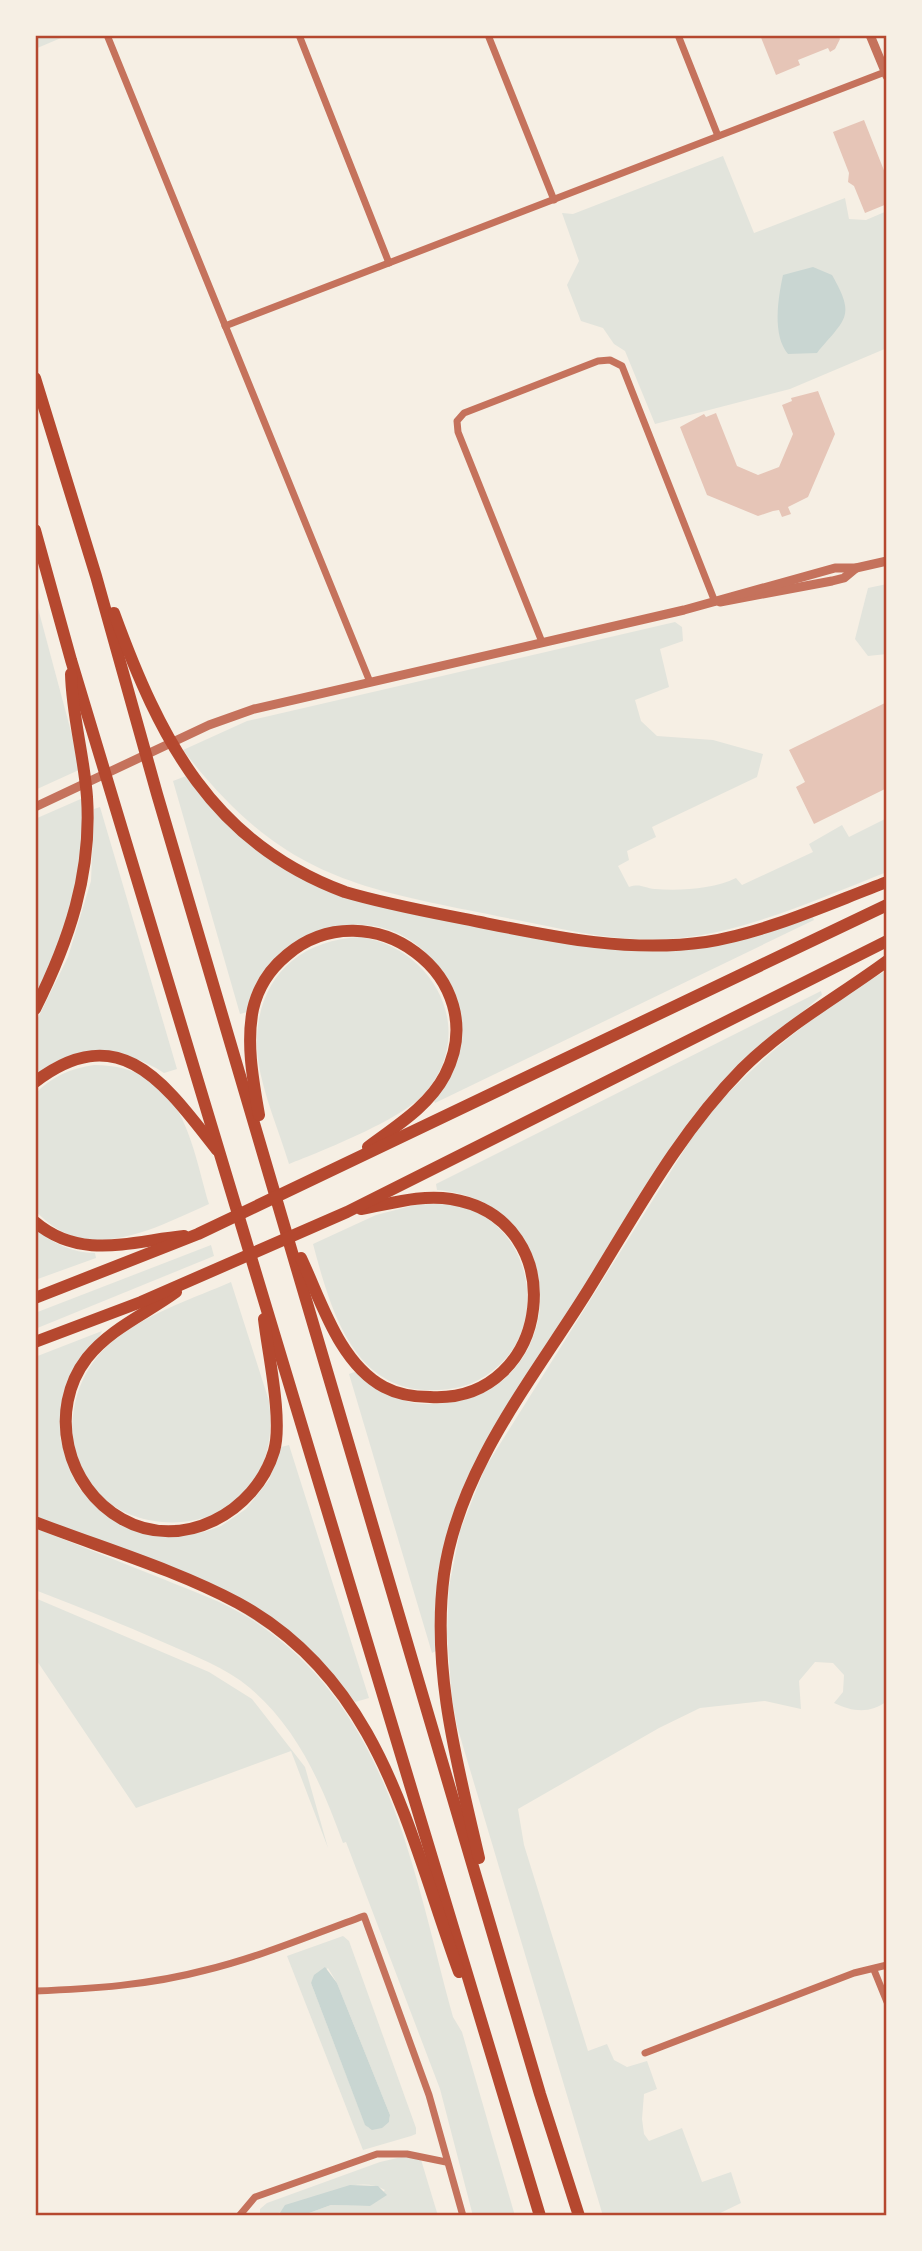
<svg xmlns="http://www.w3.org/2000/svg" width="922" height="2251" font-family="Arial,sans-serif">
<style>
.green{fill:#e2e4dc;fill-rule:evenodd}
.water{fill:#c9d6d2}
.building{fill:#e6c5b7}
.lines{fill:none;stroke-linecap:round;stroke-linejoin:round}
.minor{stroke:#c5725c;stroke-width:7}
.tertiary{stroke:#c5725c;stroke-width:9}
.motorway{stroke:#b5482f;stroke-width:12}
.neatline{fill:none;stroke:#b5482f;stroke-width:2.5}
</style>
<rect width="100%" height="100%" fill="#f6efe4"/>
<!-- green -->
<g class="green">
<polygon points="35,35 68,35 35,49"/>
<polygon points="723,156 754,233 845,198 849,219 866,220 887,211 887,348 790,389 655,424 625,351 614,344 603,328 581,321 567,285 579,261 562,213 573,214"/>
<polygon points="887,584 887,654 868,656 855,639 868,588"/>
<polygon points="35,597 81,769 35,790"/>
<path d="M675 622 682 627 683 641 660 649 669 687 635 700 641 721 657 736 713 740 763 754 757 777 652 827 656 837 627 851 629 860 618 866 629 887C640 883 644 888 655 889 680 891 714 889 736 878L742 885 813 852 809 844 842 825 849 837 887 818V872C823 897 748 931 680 938 621 944 568 930 512 919 359 888 284 881 183 750L247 721Z"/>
<path d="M186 776 206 800 331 891 661 949 812 915 814 920 435 1103 433 1099C457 1070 462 1052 455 1016 453 1006 452 994 449 984 444 971 433 959 423 950 379 909 309 920 270 964 258 977 252 995 247 1012L240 1014 173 781Z"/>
<polygon points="83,798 83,847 72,910 35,1001 35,819"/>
<path d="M100 807 177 1069 164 1073C125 1047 72 1042 35 1076V1024L68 957 91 881 94 809Z"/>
<path d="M361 937C436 949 479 1034 423 1095 400 1120 322 1151 289 1164 279 1131 263 1094 258 1060 250 989 290 940 361 937Z"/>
<path d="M887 970V1701C870 1714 853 1712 834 1703L843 1692 844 1675 833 1663 815 1662 799 1681 801 1709 765 1701 700 1708 659 1728 518 1809 524 1845 588 2051 607 2044 614 2060 627 2067 647 2061 657 2089 644 2094 642 2119 644 2134 649 2141 682 2128 702 2182 731 2172 741 2203 714 2216H603L457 1726 452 1699 447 1634 449 1587 460 1531 485 1468 703 1120C759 1058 815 1012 887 970Z"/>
<path d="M821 991 822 995 732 1073 461 1493 436 1651 432 1653 349 1374 360 1370C374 1380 389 1392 404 1400 419 1406 436 1404 452 1402 571 1385 573 1201 437 1190L436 1184Z"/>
<path d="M94 1065C183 1066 190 1139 209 1204 153 1229 85 1267 35 1210V1094C51 1077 71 1068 94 1065Z"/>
<path d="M415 1205C431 1204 447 1203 462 1207 519 1222 543 1292 517 1342 506 1364 480 1384 455 1388 358 1405 333 1319 313 1244L376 1215Z"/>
<path d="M35 1229C53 1243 72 1253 95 1253L96 1258 35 1280Z"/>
<polygon points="211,1245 214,1256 35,1329 35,1313"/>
<path d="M231 1282 269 1401C291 1569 48 1554 74 1409 79 1379 95 1353 121 1335 154 1311 194 1298 231 1282Z"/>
<polygon points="102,1331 60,1420 60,1437 70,1471 79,1488 102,1512 174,1536 204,1532 221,1526 246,1509 269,1480 281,1447 289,1445 369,1698 355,1702 326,1667 179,1572 35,1516 35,1357"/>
<path d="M35 1528C78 1545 120 1562 163 1579 192 1591 222 1601 249 1618 390 1707 412 1868 453 2017L462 2032 515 2216H473L440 2089 346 1842 343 1843C322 1785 298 1729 250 1688 225 1667 194 1656 165 1643 122 1624 79 1607 35 1590Z"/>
<polygon points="35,1598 209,1672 252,1699 305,1767 328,1848 291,1751 136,1808 35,1658"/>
<path d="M343 1936 349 1941 416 2128V2134L411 2136 363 2150 287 1956ZM328 1968 337 1983 390 2115 389 2122 369 2128 365 2124 311 1983Z"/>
<path d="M419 2153 438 2216H301L331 2205 370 2206 385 2190C348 2169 298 2216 260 2216V2209L267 2203 380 2162Z"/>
</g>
<!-- water -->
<g class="water">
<path d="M813 267 832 275C856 317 846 318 817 353L788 354C772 335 778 298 783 275Z"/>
<polygon points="325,1967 337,1983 390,2115 389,2122 382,2128 372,2130 365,2125 311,1983 314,1975"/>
<polygon points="350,2185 378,2186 387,2195 370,2206 331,2205 301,2216 278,2216 285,2205"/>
</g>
<!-- building -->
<g class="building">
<polygon points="760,35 838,35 840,39 835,49 830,52 828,48 798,60 800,65 776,75"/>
<polygon points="864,120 887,178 887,204 865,213 854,186 848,182 849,173 833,132"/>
<polygon points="818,391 835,434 808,497 788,507 791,514 782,517 779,510 773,511 758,516 707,495 680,427 704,414 706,417 716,413 737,466 758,475 779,467 793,434 782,405 792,401 791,398"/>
<polygon points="887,702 887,788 814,824 796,787 805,782 789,750"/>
</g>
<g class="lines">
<!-- minor -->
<g class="minor">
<polyline points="107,35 370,682"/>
<polyline points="299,35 389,263"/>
<polyline points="488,35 554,200"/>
<polyline points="678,35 718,136"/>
<polyline points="225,326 885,72"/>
<polyline points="542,642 458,432 457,421 464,413 598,361 610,360 622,366 715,602"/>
<polyline points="874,1970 887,2002"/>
<path d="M35 1991C92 1989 150 1985 206 1970 260 1957 311 1935 364 1916L429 2095 463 2216"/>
<polyline points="645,2053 854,1973 887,1965"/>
<polyline points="239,2216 255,2197 377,2154 407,2154 446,2162"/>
</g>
<!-- tertiary -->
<g class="tertiary">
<polyline points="870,35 887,76"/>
<polyline points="720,602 832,581 844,578 856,568"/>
<polyline points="35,807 209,725 254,709 684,610 835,568 856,568 887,561"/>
</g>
<!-- motorway -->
<g class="motorway">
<polyline points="35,378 96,576 157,794 540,2094 579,2216"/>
<polyline points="35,530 71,660 540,2216"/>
<path d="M114 613C160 739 212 843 345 892 389 905 435 913 480 922 554 937 629 953 706 942 768 932 828 904 887 882"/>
<path d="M35 1009C69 941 92 874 87 797 84 756 72 715 71 674"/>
<path d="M35 1082C121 1016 167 1087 217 1150"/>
<path d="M259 1115C253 1080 246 1043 253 1009 258 987 270 969 287 955 369 886 495 977 445 1075 429 1106 396 1126 368 1147"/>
<path d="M35 1222C81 1261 132 1241 184 1236"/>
<path d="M301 1258C321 1300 339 1363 384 1387 397 1394 415 1397 430 1397 553 1404 575 1219 451 1199 421 1194 390 1204 361 1209"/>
<path d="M176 1292C146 1314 111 1328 87 1358 47 1410 66 1488 122 1519 182 1553 256 1512 274 1451 283 1420 268 1354 264 1319"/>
<polyline points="35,1298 198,1234 887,905"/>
<polyline points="35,1342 141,1302 347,1212 887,941"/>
<path d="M35 1522C102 1548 174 1569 238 1603 381 1681 408 1832 459 1972"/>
<path d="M479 1858C458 1767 431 1670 444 1574 459 1469 532 1380 587 1292 635 1215 678 1134 742 1069 785 1026 838 997 887 961"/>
</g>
</g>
<!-- border -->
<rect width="922" height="2251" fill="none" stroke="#f6efe4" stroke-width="74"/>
<rect x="37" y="37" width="848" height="2177" class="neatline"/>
</svg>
